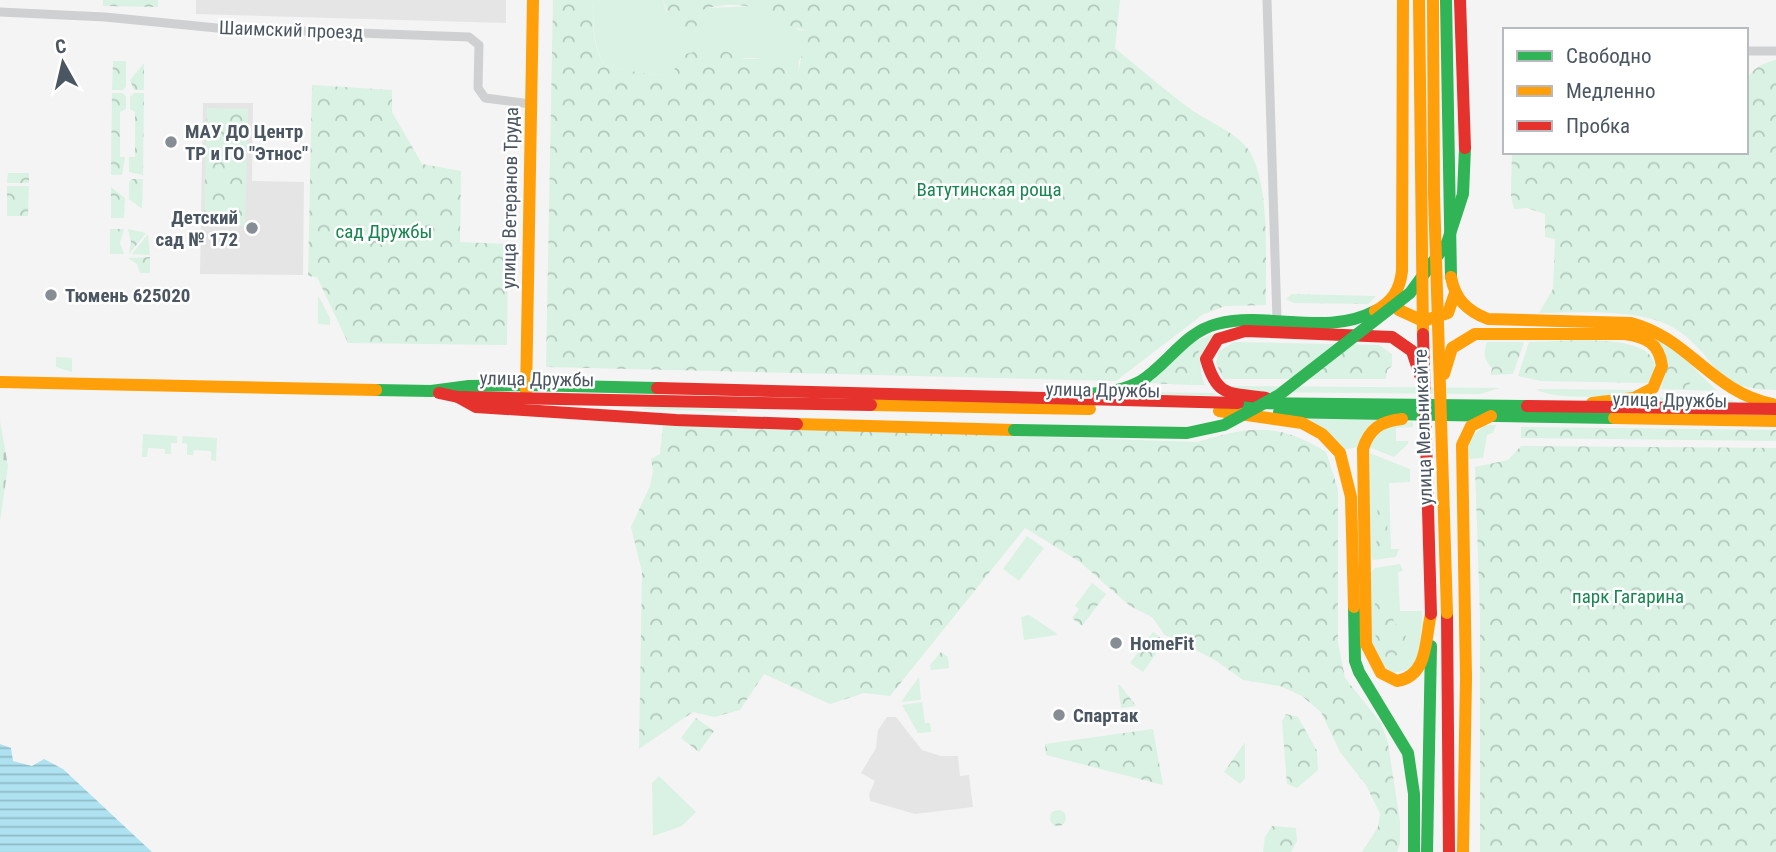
<svg xmlns="http://www.w3.org/2000/svg" width="1776" height="852" font-family="'Roboto Condensed',sans-serif">
<style>
.education{fill:#e6e5e6}
.green{fill:#d9f2e3}
.forest{fill:url(#forest-crowns)}
.cemetery{fill:url(#cemetery-stones)}
.water{fill:url(#water-rules)}
.lines{fill:none;stroke-linecap:round;stroke-linejoin:round}
.street{stroke:#ced0d2;stroke-width:9}
.fast{stroke:#30b455;stroke-width:12}
.slow{stroke:#ff9f0a;stroke-width:12}
.jam{stroke:#e5322d;stroke-width:12}
.fast-bridge{stroke:#30b455;stroke-width:12}
.slow-bridge{stroke:#ff9f0a;stroke-width:12}
.jam-bridge{stroke:#e5322d;stroke-width:12}
.poi-dot{fill:#868d94;stroke:#fff;stroke-width:2.5}
.labels{text-anchor:middle;dominant-baseline:central;stroke-width:5;stroke-linejoin:round;paint-order:stroke}
.street-label{font-size:19px;fill:#4a5661;stroke:#fff}
.poi-label{font-size:19px;font-weight:bold;fill:#4a5661;stroke:#fff;text-anchor:start}
.park-label{font-size:19px;fill:#17864f;stroke:#fff}
</style>
<defs>
<pattern id="forest-crowns" width="20" height="18" patternUnits="userSpaceOnUse" patternTransform="scale(1.75)"><rect width="20" height="18" fill="#d9f2e3"/><path d="M2 6a3 3 0 1 1 6 0M12 15a3 3 0 1 1 6 0" fill="none" stroke="#b2c7bb"/></pattern>
<pattern id="cemetery-stones" width="16" height="16" patternUnits="userSpaceOnUse" patternTransform="scale(1.75)"><rect width="16" height="16" fill="#d9f2e3"/><path d="M2 7V4a2 2 0 0 1 4 0v3zM10 15v-3a2 2 0 0 1 4 0v3z" fill="#b2c7bb"/></pattern>
<pattern id="water-rules" width="6" height="5" patternUnits="userSpaceOnUse" patternTransform="scale(1.75)"><rect width="6" height="5" fill="#aee2f0"/><path d="M0 2.5h6" fill="none" stroke="#90bac6"/></pattern>
</defs>
<rect width="100%" height="100%" fill="#f4f4f4"/>
<!-- education -->
<g class="education">
<polygon points="196,0 506,0 506,23 196,14"/>
<polygon points="203,103 253,103 252,181 304,182 303,275 200,274"/>
<polygon points="887,717 896,717 922,750 941,756 958,756 960,776 969,775 973,807 915,814 870,801 869,794 875,781 861,773 876,748 878,730"/>
</g>
<!-- green -->
<g class="green">
<path d="M594 0H663L666 11 695 31 701 11 707 8 759 6 799 30 814 31 799 61 798 73 791 79C787 73 783 66 777 63 756 51 701 65 677 69L670 75C649 76 627 70 606 66 593 50 592 20 594 0Z"/>
<polygon points="318,295 330,318 330,325 318,324"/>
<path d="M1217 332C1202 349 1196 364 1205 385H1191L1194 362 1206 337Z"/>
<polygon points="56,357 72,358 72,372 56,367"/>
<polygon points="1697,371 1717,391 1686,390"/>
<polygon points="1223,386 1500,388 1480,394 1242,392"/>
<path d="M1536 389 1643 390C1622 397 1553 401 1536 389Z"/>
<polygon points="1134,392 1213,393 1218,396 1128,394"/>
<polygon points="1652,397 1731,400 1738,403 1648,400"/>
<polygon points="656,406 737,409 737,412 639,409"/>
<polygon points="1300,419 1378,419 1363,433 1358,447 1343,450"/>
<path d="M1413 422V427L1396 428V441H1408V444L1394 457 1369 447C1377 427 1392 425 1413 422Z"/>
<polygon points="1485,425 1496,425 1493,433 1487,435 1483,458 1468,459 1468,440"/>
<polygon points="143,434 177,436 177,443 171,443 171,454 165,454 165,449 148,448 147,457 142,457"/>
<polygon points="183,436 217,438 216,461 211,460 211,451 194,450 193,455 187,455 187,444 182,443"/>
<polygon points="1367,452 1410,469 1410,482 1389,483 1391,549 1399,549 1396,557 1373,560 1370,553"/>
<polygon points="1027,536 1044,548 1019,581 1003,569"/>
<path d="M1400 564 1403 571 1398 572 1400 611H1422L1421 652 1411 669 1393 673C1360 654 1370 606 1370 573L1375 568Z"/>
<polygon points="1029,615 1056,633 1057,635 1024,640 1021,617"/>
<polygon points="919,677 921,700 901,702"/>
<polygon points="922,702 925,723 930,723 931,732 918,733 902,705"/>
<polygon points="659,776 696,812 682,826 653,836 652,783"/>
</g>
<!-- forest -->
<g class="forest">
<polygon points="103,0 158,0 158,7 103,6"/>
<path d="M553 0H594C592 20 592 50 606 66 627 70 649 76 670 75L686 54 709 48 721 49 743 59H768L780 64 791 79 798 73 804 45 813 31C778 29 771 3 728 5 719 6 710 6 701 11L695 31 683 37 677 34 663 0H1120L1115 48C1138 67 1161 87 1186 106 1204 120 1239 133 1250 152 1271 189 1265 262 1266 305L1225 306 1202 315 1116 381 546 367Z"/>
<path d="M1776 60V390C1707 388 1725 365 1680 332 1647 307 1579 313 1539 313L1553 289 1555 239 1545 237V214L1527 208 1514 209 1511 196 1512 152H1746V81C1752 68 1763 63 1776 60Z"/>
<polygon points="113,61 126,61 126,86 123,90 112,90"/>
<polygon points="144,63 144,90 134,90 130,80"/>
<polygon points="312,85 392,90 392,112 422,164 461,171 460,242 508,244 507,345 348,343 317,277 308,276"/>
<polygon points="112,93 123,93 126,97 126,109 120,112 120,157 125,157 122,175 111,175"/>
<polygon points="134,93 144,93 143,175 129,172 129,157 135,157 135,112 130,109 130,97"/>
<polygon points="207,108 248,109 245,226 204,225"/>
<polygon points="8,173 29,173 29,183 7,183"/>
<polygon points="132,179 143,179 142,209 129,199 129,182"/>
<polygon points="7,186 29,186 28,216 7,216"/>
<polygon points="111,187 125,198 124,218 111,218"/>
<polygon points="110,229 124,229 120,243 124,254 110,254"/>
<polygon points="128,229 146,233 129,254 131,242"/>
<polygon points="148,234 150,255 132,254"/>
<polygon points="150,257 150,273 140,273 137,264 128,258"/>
<polygon points="1292,294 1376,296 1368,304 1294,303 1286,299"/>
<polygon points="1206,337 1194,362 1191,385 1147,383 1194,342"/>
<polygon points="1657,339 1668,340 1697,371 1686,390 1661,389 1667,367"/>
<polygon points="1234,342 1379,345 1392,354 1392,366 1387,370 1386,379 1223,379 1216,363 1219,351"/>
<path d="M1487 342H1524L1513 374 1491 375 1492 368C1484 360 1483 353 1487 342Z"/>
<path d="M1529 342C1558 342 1680 327 1650 383L1541 381 1518 376Z"/>
<path d="M663 424 1197 442C1249 426 1278 422 1326 452L1338 489V643L1345 678 1381 723 1388 743 1400 822V843L1397 852H1362L1378 827 1380 814 1366 785 1340 752 1321 712 1302 696 1280 686 1243 680 1215 660 1164 634 1152 617 1130 606 1080 562 1025 528 890 696 864 693 830 704 764 674 740 710 714 717 693 712 639 749 642 572 631 527 650 486 653 471 651 459 660 454Z"/>
<polygon points="1521,427 1776,430 1776,441 1521,438"/>
<polygon points="1521,446 1776,448 1776,852 1480,852 1480,616 1475,467 1508,460"/>
<polygon points="1378,492 1387,514 1388,555 1376,556"/>
<polygon points="1376,579 1381,579 1394,622 1406,636 1399,655 1379,658 1374,624"/>
<polygon points="1092,583 1106,594 1082,626 1072,618 1079,609 1075,606"/>
<polygon points="1153,632 1165,641 1143,672 1130,663"/>
<polygon points="941,652 948,657 949,668 931,670 930,665"/>
<polygon points="1118,685 1120,685 1136,706 1121,708"/>
<polygon points="1286,714 1298,717 1317,751 1318,770 1297,788 1287,784 1282,721"/>
<polygon points="696,718 714,731 699,752 681,738"/>
<polygon points="1153,729 1163,785 1046,755 1045,744"/>
<polygon points="1245,742 1245,778 1240,784 1224,772"/>
<circle cx="1058" cy="818" r="8"/>
<polygon points="1272,826 1296,828 1297,841 1291,852 1263,852 1265,837"/>
</g>
<!-- cemetery -->
<polygon class="cemetery" points="0,421 8,466 0,521"/>
<!-- water -->
<polygon class="water" points="0,744 11,748 13,761 32,766 44,759 63,769 152,852 0,852"/>
<g class="lines">
<!-- street -->
<g class="street">
<polyline points="1267,0 1277,320"/>
<polyline points="0,12 105,17 217,28 469,37 479,45 478,88 485,98 531,104"/>
<polyline points="1749,51 1776,51"/>
</g>
<!-- fast -->
<g class="fast">
<polyline points="1446,0 1451,277"/>
<polyline points="376,390 431,391 469,386 527,385 657,388"/>
<path d="M1090 394C1108 392 1125 390 1141 381 1168 364 1185 332 1217 324 1269 311 1326 337 1375 311"/>
<polyline points="1238,403 1527,406"/>
<polyline points="1279,412 1614,418"/>
<polyline points="1354,607 1355,661 1359,672 1408,753 1414,794 1414,852"/>
<polyline points="1427,852 1431,646"/>
</g>
<!-- slow -->
<g class="slow">
<path d="M1451 277C1455 299 1467 311 1488 319L1631 323C1689 338 1712 392 1772 404"/>
<polyline points="1397,295 1399,310 1423,321 1448,313 1455,293"/>
<path d="M1375 311C1392 302 1400 290 1402 271L1403 0"/>
<path d="M1444 374 1452 348 1475 334H1625C1646 337 1659 343 1662 366L1653 388 1634 398 1592 403"/>
<polyline points="0,382 376,390"/>
<polyline points="526,395 533,0"/>
<polyline points="871,405 1090,409"/>
<polyline points="1219,411 1302,423 1322,434 1340,453 1351,497 1354,607"/>
<polyline points="1614,418 1776,421"/>
<path d="M1402 419C1381 421 1369 429 1363 449L1366 644 1381 673 1397 681C1429 676 1425 638 1431 614"/>
<polyline points="797,424 1014,430"/>
<polyline points="1463,852 1466,678 1462,445 1471,426 1491,416"/>
</g>
<!-- jam -->
<g class="jam">
<polyline points="657,388 1238,403"/>
<polyline points="439,393 458,397 871,405"/>
<polyline points="458,397 476,407 676,420 797,424"/>
<path d="M1266 398C1230 393 1217 398 1206 359L1218 339 1245 331 1392 337 1412 351 1420 375"/>
<polyline points="1527,406 1776,409"/>
<polyline points="1447,613 1449,852"/>
</g>
<!-- fast-bridge -->
<polyline class="fast-bridge" points="1014,430 1187,433 1224,425 1279,395 1410,293 1447,243 1463,194 1465,148"/>
<!-- slow-bridge -->
<g class="slow-bridge">
<polyline points="1419,0 1423,334"/>
<polyline points="1433,0 1434,195 1447,613"/>
</g>
<!-- jam-bridge -->
<g class="jam-bridge">
<polyline points="1460,0 1465,148"/>
<polyline points="1423,334 1431,614"/>
</g>
</g>
<!-- markers -->
<g class="poi-dot">
<circle cx="171" cy="142" r="7"/>
<circle cx="252" cy="228" r="7"/>
<circle cx="51" cy="295" r="7"/>
<circle cx="1116" cy="643" r="7"/>
<circle cx="1059" cy="715" r="7"/>
</g>
<g class="labels">
<!-- street labels -->
<g class="street-label">
<text transform="translate(291 30) rotate(2)">Шаимский проезд</text>
<text transform="translate(510 198) rotate(-89)">улица Ветеранов Труда</text>
<text transform="translate(537 379) rotate(1)">улица Дружбы</text>
<text transform="translate(1103 390) rotate(1)">улица Дружбы</text>
<text transform="translate(1670 400) rotate(1)">улица Дружбы</text>
<text transform="translate(1423 427) rotate(-92)">улица Мельникайте</text>
</g>
<!-- poi labels -->
<g class="poi-label">
<text x="185" y="131">МАУ ДО Центр<tspan x="185" dy="22">ТР и ГО "Этнос"</tspan></text>
<text x="238" y="217" text-anchor="end">Детский<tspan x="238" dy="22">сад № 172</tspan></text>
<text x="65" y="295">Тюмень 625020</text>
<text x="1130" y="643">HomeFit</text>
<text x="1073" y="715">Спартак</text>
</g>
<!-- park labels -->
<g class="park-label">
<text x="989" y="189">Ватутинская роща</text>
<text x="384" y="231">сад Дружбы</text>
<text x="1628" y="596">парк Гагарина</text>
</g>
</g>
<!-- legend -->
<rect x="1503" y="28" width="245" height="126" fill="#ffffff" stroke="#b7bbc0" stroke-width="2"/>
<rect x="1517" y="51" width="35" height="10" fill="#30b455" stroke="#b7bbc0" stroke-width="2"/>
<text x="1566" y="63" font-size="21" fill="#4a5661">Свободно</text>
<rect x="1517" y="86" width="35" height="10" fill="#ff9f0a" stroke="#b7bbc0" stroke-width="2"/>
<text x="1566" y="98" font-size="21" fill="#4a5661">Медленно</text>
<rect x="1517" y="121" width="35" height="10" fill="#e5322d" stroke="#b7bbc0" stroke-width="2"/>
<text x="1566" y="133" font-size="21" fill="#4a5661">Пробка</text>
<!-- north arrow -->
<g transform="translate(63 63) rotate(352)" stroke="#ffffff" stroke-width="5" paint-order="stroke">
<path d="M0-5L12 26L0 18L-12 26Z" fill="#4a5661"/>
<text y="-10" font-size="19" font-weight="bold" text-anchor="middle" fill="#4a5661">С</text>
</g>
</svg>
